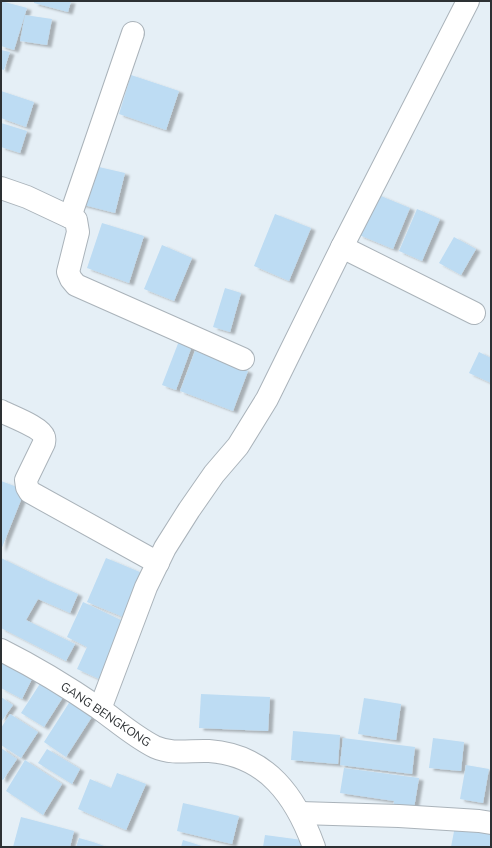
<svg xmlns="http://www.w3.org/2000/svg" width="492" height="848" font-family="Mulish,sans-serif">
<style>
.building{fill:#bddcf3;filter:url(#shadow)}
.lines{fill:none;stroke-linecap:round;stroke-linejoin:round}
.minor-casing{stroke:#aab3ba;stroke-width:24}
.minor{stroke:#fff;stroke-width:22}
.labels{text-anchor:middle;dominant-baseline:central;stroke-width:3;stroke-linejoin:round;paint-order:stroke}
.street-label{font-size:12px;fill:#2d3134;stroke:#fff}
</style>
<defs>
<filter id="shadow"><feDropShadow dx="4.5" dy="2.5" stdDeviation="1" flood-color="#0004"/></filter>
</defs>
<rect width="100%" height="100%" fill="#e5eff6"/>
<!-- building -->
<g class="building">
<polygon points="1,1 27,8 14,50 1,46"/>
<polygon points="34,1 71,1 68,12 34,3"/>
<polygon points="25,15 52,19 47,45 20,41"/>
<polygon points="1,50 10,52 4,70 1,69"/>
<polygon points="131,75 179,91 166,130 119,114"/>
<polygon points="1,91 34,102 26,127 1,118"/>
<polygon points="1,123 27,131 20,153 1,147"/>
<polygon points="90,165 125,173 115,213 80,204"/>
<polygon points="376,194 410,208 393,249 359,235"/>
<polygon points="417,209 440,219 422,261 399,251"/>
<polygon points="275,214 311,228 289,281 254,266"/>
<polygon points="102,223 144,236 129,283 87,268"/>
<polygon points="454,237 476,249 461,275 439,263"/>
<polygon points="162,245 192,258 174,301 144,289"/>
<polygon points="225,288 241,293 230,332 213,327"/>
<polygon points="179,341 192,346 176,390 162,385"/>
<polygon points="195,351 248,371 233,411 180,391"/>
<polygon points="479,352 491,358 491,383 469,373"/>
<polygon points="1,481 25,490 1,550"/>
<polygon points="1,558 46,580 78,594 70,613 38,599 26,620 75,644 66,661 1,628"/>
<polygon points="106,558 147,575 128,619 87,602"/>
<polygon points="83,602 125,622 99,679 77,669 87,647 67,637"/>
<polygon points="1,656 35,673 22,699 1,688"/>
<polygon points="43,679 65,694 44,727 21,713"/>
<polygon points="201,694 270,697 268,731 199,728"/>
<polygon points="74,695 97,709 66,757 44,742"/>
<polygon points="1,697 13,705 1,722"/>
<polygon points="364,698 401,704 396,740 358,734"/>
<polygon points="10,714 38,732 21,758 1,745 1,728"/>
<polygon points="293,731 340,735 338,764 291,760"/>
<polygon points="343,738 415,747 412,774 340,765"/>
<polygon points="433,738 464,742 461,771 429,768"/>
<polygon points="1,748 17,759 3,780 1,779"/>
<polygon points="47,749 80,769 72,784 38,763"/>
<polygon points="25,760 62,784 43,815 6,791"/>
<polygon points="466,765 489,769 483,803 460,799"/>
<polygon points="344,768 419,778 413,814 393,813 394,801 340,793"/>
<polygon points="117,773 146,784 126,830 78,809 90,779 111,788"/>
<polygon points="183,803 239,816 232,844 177,831"/>
<polygon points="21,817 74,831 70,847 13,847"/>
<polygon points="456,821 491,828 491,847 451,847"/>
<polygon points="265,835 302,840 301,847 263,847"/>
<polygon points="79,838 93,842 107,847 76,847"/>
<polygon points="183,840 205,847 181,847"/>
</g>
<g class="lines">
<defs>
<g id="minor">
<polyline points="1,188 27,197 76,220 78,232 68,272 71,279 76,285 243,359"/>
<polyline points="70,217 133,33"/>
<polyline points="342,247 474,313"/>
<path d="M1 411C10 416 41 427 44 437 45 439 44 442 44 443L26 480 27 487 30 492 158 563"/>
<path d="M1 650C35 667 68 687 100 709 118 722 135 737 155 747 173 755 191 750 209 751 267 755 296 797 314 847"/>
<polyline points="100,709 146,587 165,548 189,510 214,474 238,446 267,399 342,247 468,1"/>
<polyline points="300,813 399,816 479,821 491,823"/>
</g>
</defs>
<!-- minor casing -->
<use href="#minor" class="minor-casing"/>
<!-- minor -->
<use href="#minor" class="minor"/>
</g>
<g class="labels">
<!-- street labels -->
<g class="street-label">
<text transform="translate(106 714) rotate(34)">GANG BENGKONG</text>
</g>
</g>
<!-- border -->
<rect width="492" height="848" fill="none" stroke="#2d3134" stroke-width="4"/>
</svg>
